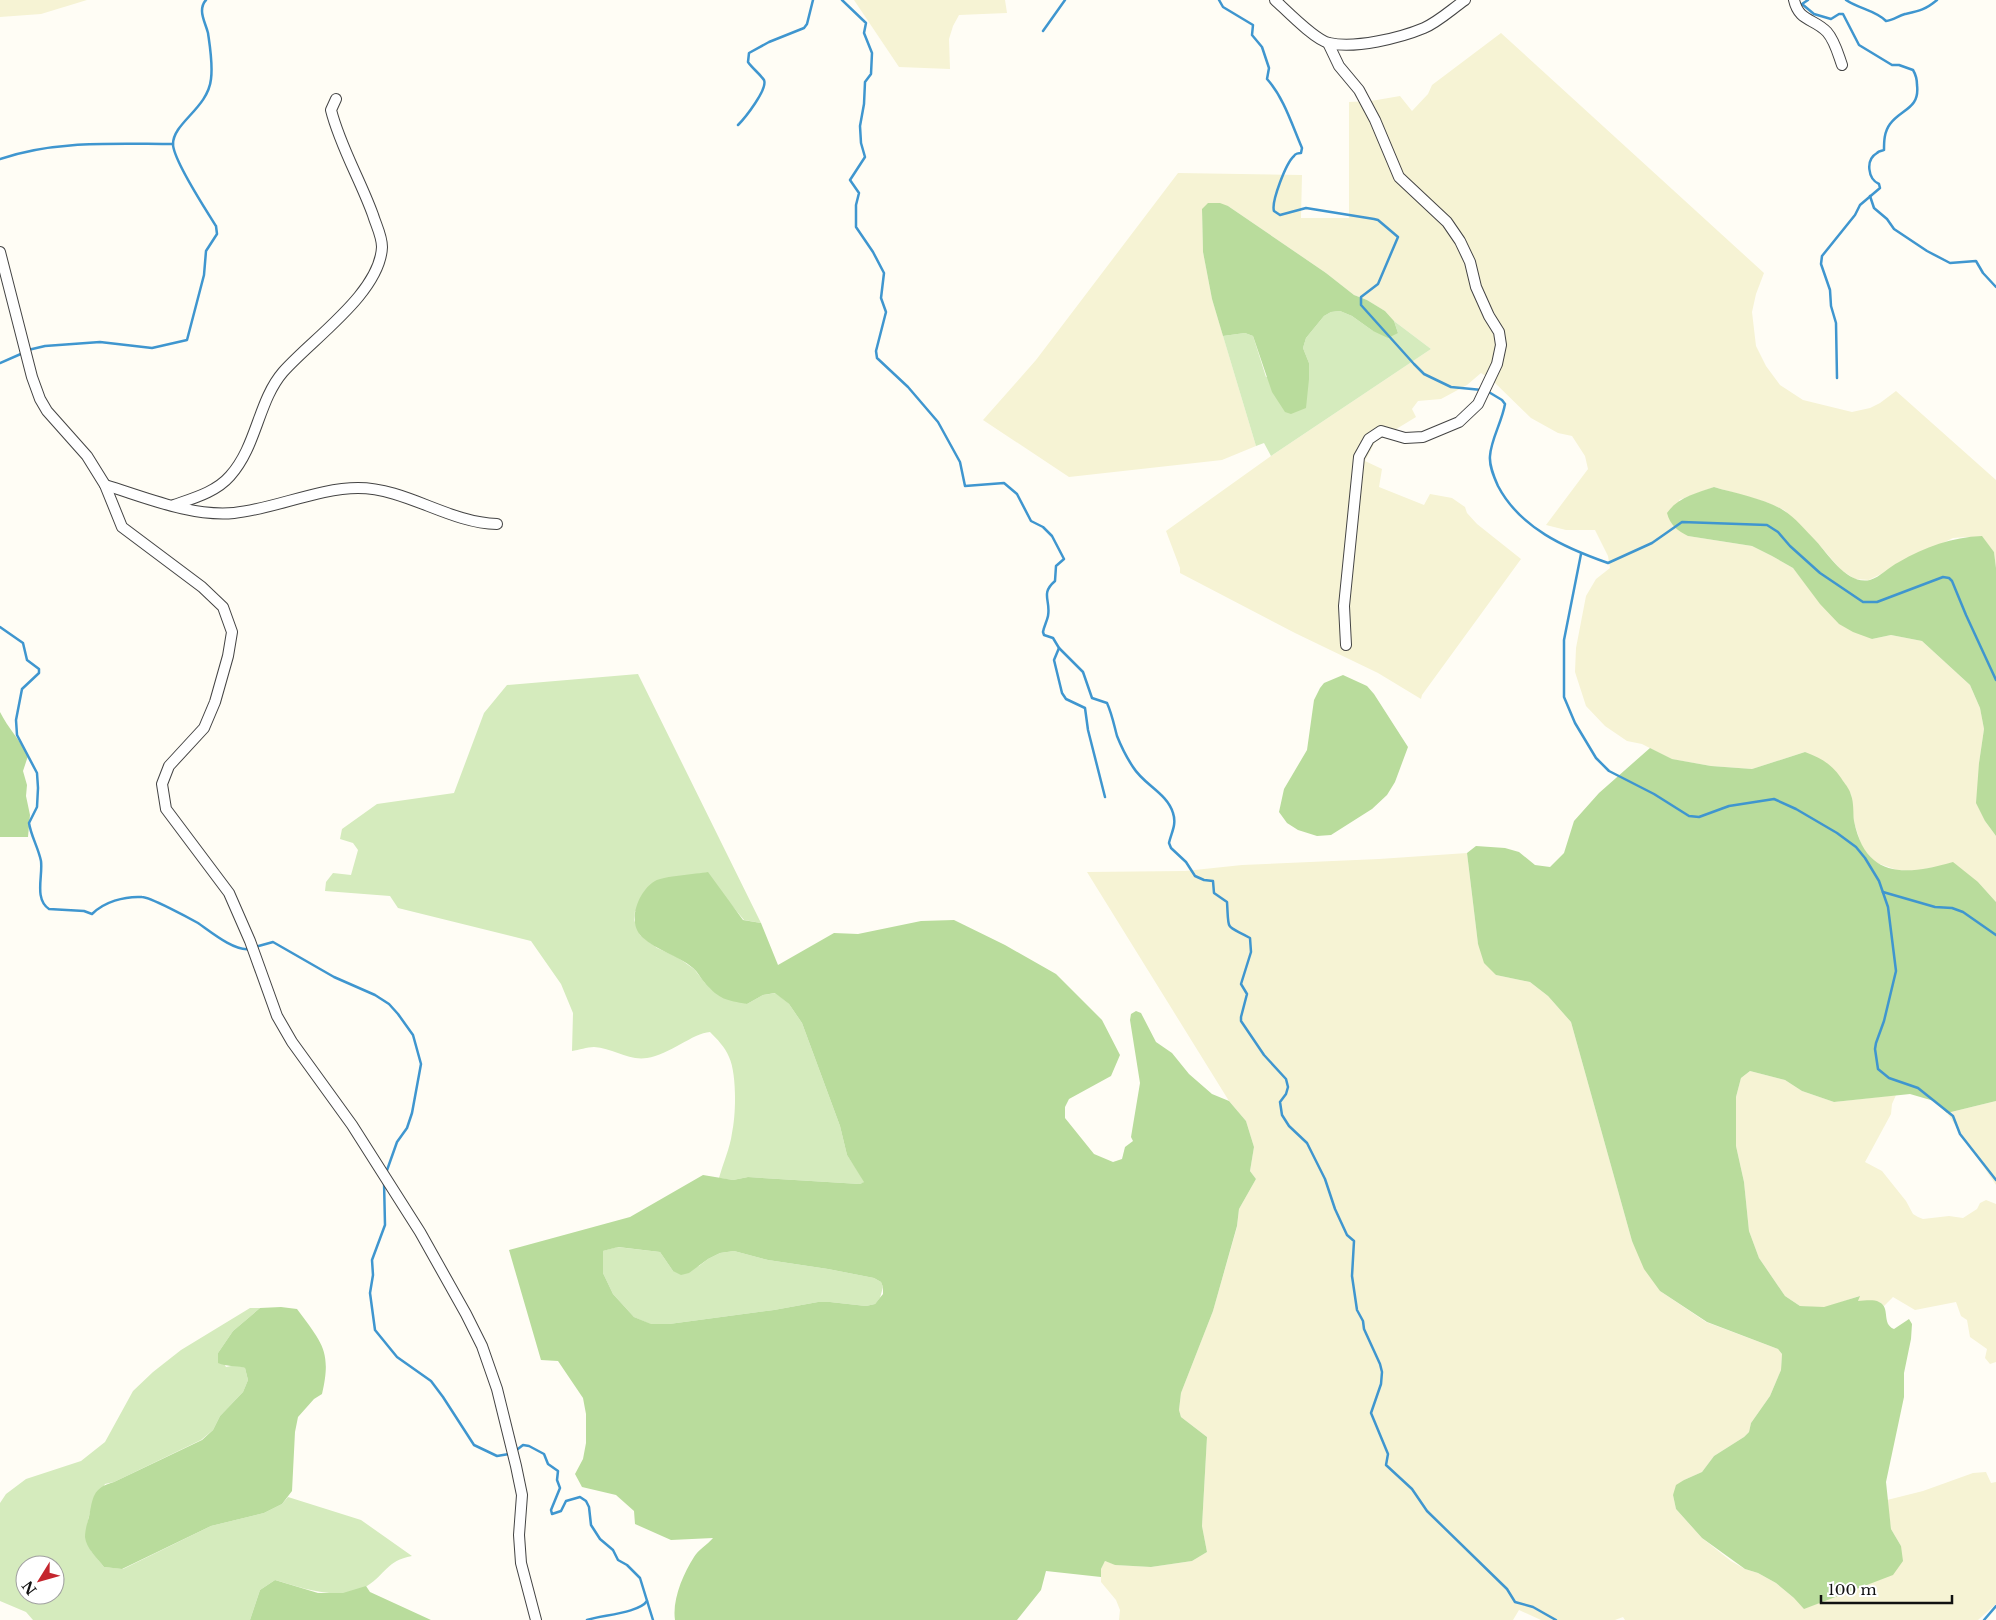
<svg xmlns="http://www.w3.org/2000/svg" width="1996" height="1620" font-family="'Libre Baskerville',serif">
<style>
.farmland{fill:#f6f3d4}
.green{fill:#d5ebbd;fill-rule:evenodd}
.forest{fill:#b9dc9c;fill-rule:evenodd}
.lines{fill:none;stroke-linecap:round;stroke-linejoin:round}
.stream{stroke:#3f96cf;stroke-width:2.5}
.minor-casing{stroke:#444;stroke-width:12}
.minor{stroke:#fff;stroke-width:10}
</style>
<rect width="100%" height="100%" fill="#fffdf5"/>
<!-- farmland -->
<g class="farmland">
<polygon points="0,0 87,0 41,14 0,17"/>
<polygon points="854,0 1005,0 1007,13 959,15 953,26 949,39 950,69 899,67"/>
<polygon points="1501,33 1764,273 1756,294 1752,312 1756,346 1766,366 1780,385 1803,400 1852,412 1870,408 1880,403 1896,391 1996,480 1996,568 1994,552 1982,537 1966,537 1953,538 1869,580 1855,579 1841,570 1816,541 1784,510 1766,502 1714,487 1679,500 1688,536 1752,546 1772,556 1793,568 1805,583 1872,639 1891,635 1922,641 1970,685 1980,708 1984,729 1979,763 1985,821 1996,836 1996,902 1978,882 1934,867 1916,871 1897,870 1874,862 1862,847 1854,822 1851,794 1805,752 1752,769 1711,766 1671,759 1642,744 1627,741 1605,726 1586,706 1575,672 1576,648 1586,596 1596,579 1610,568 1608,556 1595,530 1566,530 1546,525 1588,469 1585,456 1572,436 1558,433 1531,418 1493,381 1481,373 1467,385 1441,399 1418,401 1412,409 1416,417 1375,442 1365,461 1382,469 1379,487 1424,505 1430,494 1452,498 1465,507 1467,513 1477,524 1521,559 1422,695 1421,699 1378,673 1295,633 1180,573 1180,568 1166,531 1271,456 1431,349 1394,321 1385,311 1367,300 1354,295 1326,273 1228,206 1202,209 1203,252 1212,299 1256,446 1222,460 1069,477 983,420 1036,360 1178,173 1302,175 1301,218 1349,218 1349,102 1371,101 1400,96 1412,111 1428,94 1432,85"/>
<polygon points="1467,853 1478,944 1496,975 1530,982 1548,996 1571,1022 1632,1241 1660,1291 1706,1322 1778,1349 1782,1354 1781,1370 1770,1396 1751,1423 1749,1432 1744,1437 1714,1456 1702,1472 1684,1480 1673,1495 1676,1509 1702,1538 1731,1561 1745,1569 1758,1573 1776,1583 1794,1598 1901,1546 1891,1529 1887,1500 1923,1491 1973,1473 1986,1472 1991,1483 1996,1482 1996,1604 1978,1620 1625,1620 1623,1617 1615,1620 1541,1620 1519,1610 1513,1620 1119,1620 1120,1610 1116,1600 1101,1582 1101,1569 1105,1561 1116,1565 1151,1567 1192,1561 1207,1552 1202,1526 1207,1437 1181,1417 1179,1410 1181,1393 1213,1311 1237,1227 1239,1209 1256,1179 1250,1171 1254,1147 1246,1121 1229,1101 1087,872 1185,871 1242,865 1379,859"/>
<polygon points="1750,1071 1785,1080 1802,1091 1834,1102 1896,1095 1892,1104 1891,1114 1865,1162 1882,1171 1906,1201 1913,1214 1918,1217 1923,1219 1949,1216 1963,1218 1977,1209 1980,1203 1986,1200 1996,1204 1996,1362 1990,1364 1985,1358 1987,1349 1970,1337 1967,1320 1961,1316 1956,1302 1915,1310 1893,1297 1884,1306 1880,1302 1858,1301 1859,1296 1824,1308 1800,1306 1785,1296 1759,1258 1749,1231 1744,1182 1736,1146 1736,1097 1741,1078"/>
<polygon points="1996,1101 1996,1185 1947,1113"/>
</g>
<!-- green -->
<g class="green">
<polygon points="1340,311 1352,316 1373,331 1398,333 1394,321 1431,349 1271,456 1264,443 1256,446 1223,336 1245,333 1253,336 1266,377 1309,363 1303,348 1306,338 1324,316 1331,312"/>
<path d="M638 674 761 923 744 920 729 902 635 911 634 920 640 935 657 948 677 957 694 969 705 983 747 1004 763 995 776 993 789 1004 802 1023 840 1126 847 1155 865 1182 860 1184 748 1177 733 1180 719 1178C723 1163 730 1148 732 1133 736 1115 737 1074 729 1057 725 1047 717 1039 710 1032 693 1033 669 1055 647 1058 628 1061 613 1048 594 1047 587 1047 579 1050 572 1051L573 1013 561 984 531 941 398 908 390 896 325 891 326 882 333 873 351 875 358 850 353 843 340 839 342 829 377 804 454 793 484 713 507 685Z"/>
<polygon points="617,1247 660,1252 673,1271 699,1266 708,1259 720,1253 734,1251 768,1260 828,1269 874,1278 881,1282 883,1287 880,1298 875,1304 866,1306 830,1302 818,1302 774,1310 669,1324 650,1324 634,1317 613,1294 603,1273 603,1251"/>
<path d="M250 1308H260L233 1331 218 1353 226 1367 236 1365 245 1368 248 1380 243 1392 220 1416 213 1430 201 1440 114 1482 105 1484 90 1512 87 1525 91 1551 104 1567 123 1569 211 1526 264 1513 282 1504 288 1497 361 1520 412 1556C386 1561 386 1574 367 1586 341 1602 302 1588 275 1580L260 1590 250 1620H33L26 1612 0 1601V1503L6 1494 26 1479 81 1461 105 1442 133 1391 153 1372 181 1350ZM25 1565H55V1595H25Z"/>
</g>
<!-- forest -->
<g class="forest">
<polygon points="1208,203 1220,203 1228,206 1326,273 1354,295 1367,300 1385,311 1394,321 1398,333 1388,338 1373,331 1352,316 1340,311 1331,312 1324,316 1306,338 1303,348 1309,363 1309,379 1306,408 1291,414 1285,412 1272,392 1253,336 1245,333 1223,336 1212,299 1203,252 1202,209"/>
<path d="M1714 487C1734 493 1766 499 1783 510 1795 517 1806 531 1816 541 1829 555 1847 585 1870 580 1880 577 1889 567 1899 562 1925 547 1952 537 1982 536L1994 552 1996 568V836L1985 821 1976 803 1979 763 1984 729 1980 708 1970 685 1922 641 1891 635 1872 639 1853 632 1839 624 1820 604 1793 568 1772 556 1752 546 1688 536C1678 531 1670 525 1667 513 1678 497 1697 493 1714 487Z"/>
<polygon points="1343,675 1367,686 1374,694 1408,747 1395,782 1387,795 1372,809 1331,835 1317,836 1298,830 1287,823 1279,812 1284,789 1307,750 1314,700 1320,688 1324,683"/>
<path d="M0 712C8 728 20 740 28 756L23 771 27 785 26 796 30 815 28 837H0Z"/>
<path d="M1650 748 1672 759 1711 766 1752 769 1805 752C1823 759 1833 765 1843 781 1846 785 1850 790 1851 795 1854 803 1853 813 1854 821 1866 880 1907 875 1953 862L1978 882 1996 902V1101L1947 1113 1934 1101 1910 1094 1834 1102 1802 1091 1785 1080 1750 1071 1741 1078 1736 1097V1146L1744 1182 1749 1231 1759 1258 1785 1296 1800 1306 1824 1307 1860 1296 1858 1301C1864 1301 1873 1299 1879 1302 1891 1307 1881 1324 1894 1329L1909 1319 1912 1324 1911 1339 1904 1373V1397L1886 1482 1891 1529 1901 1546 1903 1561 1893 1575 1804 1609 1794 1598 1776 1583 1758 1573 1745 1569 1702 1538 1676 1509 1673 1495 1676 1485 1684 1480 1702 1472 1714 1456 1744 1437 1749 1432 1751 1423 1770 1396 1781 1370 1782 1354 1778 1349 1707 1322 1660 1291 1644 1269 1632 1241 1571 1022 1548 996 1530 982 1496 975 1484 963 1478 944 1467 853 1476 846 1505 848 1519 852 1535 865 1550 867 1564 853 1574 821 1599 793Z"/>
<path d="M708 872 743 920 761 923 778 965 834 933 858 934 921 921 954 920 1005 945 1056 974 1102 1020 1120 1055 1111 1076 1069 1099 1065 1107V1118L1094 1154 1113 1162 1122 1159 1125 1147 1133 1141 1131 1137 1140 1083 1130 1020 1131 1014 1136 1011 1141 1013 1156 1042 1172 1053 1189 1074 1212 1094 1229 1101 1246 1121 1254 1147 1250 1171 1256 1179 1239 1209 1237 1226 1213 1311 1181 1393 1179 1410 1181 1417 1207 1437 1202 1526 1207 1552 1192 1561 1151 1567 1115 1565 1105 1561 1101 1569V1577L1046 1571 1041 1590 1017 1620H675C672 1600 683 1574 694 1557 698 1550 707 1545 713 1538L671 1540 635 1524 634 1511 616 1495 582 1487 575 1474 583 1459 586 1443V1414L583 1398 558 1361 541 1360 509 1250 630 1217 703 1175 733 1180 748 1177 860 1184 864 1182 847 1155 840 1126 802 1023 789 1004 775 993 763 995 747 1004C726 1000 720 1000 705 983 701 979 698 972 693 968 678 955 657 951 642 937 626 922 639 890 655 881 664 876 696 874 708 872ZM618 1247 660 1252 673 1271 681 1275 689 1273 708 1259 720 1253 734 1251 768 1260 828 1269 874 1278 881 1282 883 1287V1294L875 1304 866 1306 830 1302H818L774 1310 669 1324H651L634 1317 613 1294 603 1273V1251Z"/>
<path d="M281 1307 297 1309C322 1343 332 1351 322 1394L314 1399 298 1417 295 1432 292 1491 282 1504 264 1513 211 1526 122 1569 104 1567C97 1558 86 1548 85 1537 85 1531 87 1523 89 1517 93 1498 92 1488 114 1482L202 1440 213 1430 220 1416 243 1392 248 1380 245 1368C235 1365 227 1367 218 1363V1353L233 1331 260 1308Z"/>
<polygon points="275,1580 318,1593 343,1593 366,1586 370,1592 431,1620 250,1620 260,1590"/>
</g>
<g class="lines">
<!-- stream -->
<g class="stream">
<path d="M842 0 866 23 864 33 872 53 871 74 865 82 864 104 860 126 861 143 865 157 850 180 859 193 856 205V227L873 252 884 273 881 298 886 312 876 351 877 358 908 387 938 422 960 462 965 486 1004 483 1017 494 1031 521 1043 527 1052 536 1064 559 1056 566 1055 581C1040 594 1051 600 1048 616 1047 621 1044 626 1043 632L1044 635 1053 638 1059 648 1083 672 1092 698 1107 703C1112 714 1114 725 1117 736 1121 746 1127 758 1133 767 1144 785 1167 793 1173 813 1177 825 1171 833 1169 843L1171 848 1186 862 1195 876 1204 880 1213 881 1214 893 1227 902C1229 933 1225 924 1250 938L1251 952 1241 984 1247 994 1241 1017V1021L1264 1055 1286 1079 1288 1087 1286 1094 1280 1102 1282 1115 1289 1126 1307 1143 1325 1179 1335 1209 1347 1235 1354 1241 1352 1276 1357 1310 1363 1321 1364 1329 1380 1364 1382 1372 1381 1384 1371 1413 1388 1454 1386 1465 1412 1489 1427 1511 1507 1589 1515 1602 1533 1607 1556 1620"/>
<path d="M1219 0 1223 7 1253 25 1252 35 1262 47 1269 68 1267 79C1284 98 1292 125 1302 148L1301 153C1299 153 1295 154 1294 156 1286 163 1271 202 1274 211L1280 215 1306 208 1374 219 1378 220 1398 237 1378 284 1361 297V305L1414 364 1424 374 1451 387 1482 390"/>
<path d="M1808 0 1802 4 1814 14 1831 19 1839 14H1843L1859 45 1892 65H1899L1913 70C1916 75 1917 79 1917 85 1920 109 1901 109 1890 124 1884 132 1884 142 1884 150 1882 151 1879 151 1877 153 1865 160 1868 179 1879 184L1880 188 1860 205 1855 215 1822 256 1821 264 1830 290 1831 306 1836 323 1837 378"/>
<path d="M1846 0C1859 9 1875 10 1886 21 1893 20 1898 16 1905 14 1919 11 1925 10 1937 0"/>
<polyline points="1043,31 1065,0"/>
<path d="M738 125C745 118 768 89 764 80 760 74 752 68 748 62L749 53 769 42 804 28 807 24 813 0"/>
<path d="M0 159C55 140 115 144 173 144"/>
<polyline points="1870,196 1874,208 1887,219 1894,229 1927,251 1950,263 1976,261 1983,273 1996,287"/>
<path d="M28 350 45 346 100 342 152 348 187 340 204 275 206 251 217 234 216 226C206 210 173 160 173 144 173 123 208 108 211 79 213 64 210 47 208 33 206 25 202 18 202 11 202 6 203 3 206 0"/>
<polyline points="0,363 23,353"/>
<path d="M1487 391 1502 400 1505 404C1502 422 1491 439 1490 456 1489 466 1494 477 1498 486 1520 528 1565 548 1608 563L1652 543 1682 522 1767 525 1778 532 1790 546 1820 573 1863 602H1877L1943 577 1949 578 1952 581 1966 615 1996 680"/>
<polyline points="1581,554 1564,640 1564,697 1575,723 1596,758 1609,771 1654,794 1689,816 1699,817 1729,806 1774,799 1796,809 1837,833 1856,847 1865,858 1879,881 1888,907 1896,971 1884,1021 1876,1043 1875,1049 1878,1069 1889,1078 1918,1088 1953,1116 1960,1134 1996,1180"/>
<path d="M0 627 23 643 27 660 39 669V673L22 689 16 720 17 735 37 773 38 788 37 807 29 823C31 836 38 847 41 861 43 876 34 899 49 909L84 911 92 914C104 902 124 896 142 897 150 897 189 918 198 923 211 932 234 951 249 949"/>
<polyline points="1059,648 1054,660 1062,693 1066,699 1085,708 1088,730 1105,797"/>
<polyline points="1883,892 1935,907 1952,908 1963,912 1996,935"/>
<polyline points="255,947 273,942 334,977 375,995 389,1004 398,1014 413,1035 421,1064 412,1113 407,1128 397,1142 386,1173"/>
<polyline points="384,1181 385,1225 372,1260 373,1275 370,1293 375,1330 397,1357 431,1381 443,1397 474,1445 497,1456 509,1454"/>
<polyline points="514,1452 523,1445 529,1446 544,1454 548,1464 558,1471 557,1480 560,1488 551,1510 552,1514 561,1511 566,1501 580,1497 586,1501 589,1507 591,1525 600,1539 613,1550 618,1560 627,1565 640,1578 653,1620"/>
<path d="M587 1620C602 1615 639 1613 647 1601"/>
<polyline points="1984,1620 1996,1606"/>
</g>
<defs>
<g id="minor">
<path d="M1275 0C1287 11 1315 40 1329 43 1355 49 1400 38 1424 28 1438 22 1452 9 1465 0"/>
<path d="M1794 0C1799 22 1814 18 1827 32 1835 41 1838 54 1842 65"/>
<polyline points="1328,43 1339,66 1359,90 1375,120 1399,177 1447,222 1460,241 1470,262 1476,287 1489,316 1499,332 1501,345 1497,364 1478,404 1459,422 1423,437 1405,438 1381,431 1369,439 1359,457 1344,606 1346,645"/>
<polyline points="0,252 32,377 40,399 47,411 87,456 105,485 122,527 202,587 223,607 232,632 228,656 215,702 204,728 169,766 162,784 166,809 229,893 250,941 277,1016 292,1042 352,1125 420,1232 466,1314 482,1346 497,1389 516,1466 522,1495 519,1535 521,1563 536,1620"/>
<path d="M105 485C145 497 191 517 234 513 274 509 318 488 358 488 406 488 449 523 497 524"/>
<path d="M174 505C194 498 216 492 230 476 257 446 258 401 283 372 312 339 380 293 382 247 382 236 376 225 373 215 360 179 340 146 331 110L336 99"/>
</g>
</defs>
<!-- minor casing -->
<use href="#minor" class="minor-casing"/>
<!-- minor -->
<use href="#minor" class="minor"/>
</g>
<!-- north arrow -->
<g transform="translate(40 1580) rotate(233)"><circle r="24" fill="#ffffff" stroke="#a0a0a0"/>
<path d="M0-4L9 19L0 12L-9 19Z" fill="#c4262e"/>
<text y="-8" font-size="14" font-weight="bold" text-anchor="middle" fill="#111111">N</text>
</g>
<!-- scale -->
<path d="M1821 1595v8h131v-8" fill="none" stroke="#111111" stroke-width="2.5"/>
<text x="1828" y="1595" font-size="15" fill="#111111" stroke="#ffffff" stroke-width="4" paint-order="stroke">100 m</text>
</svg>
